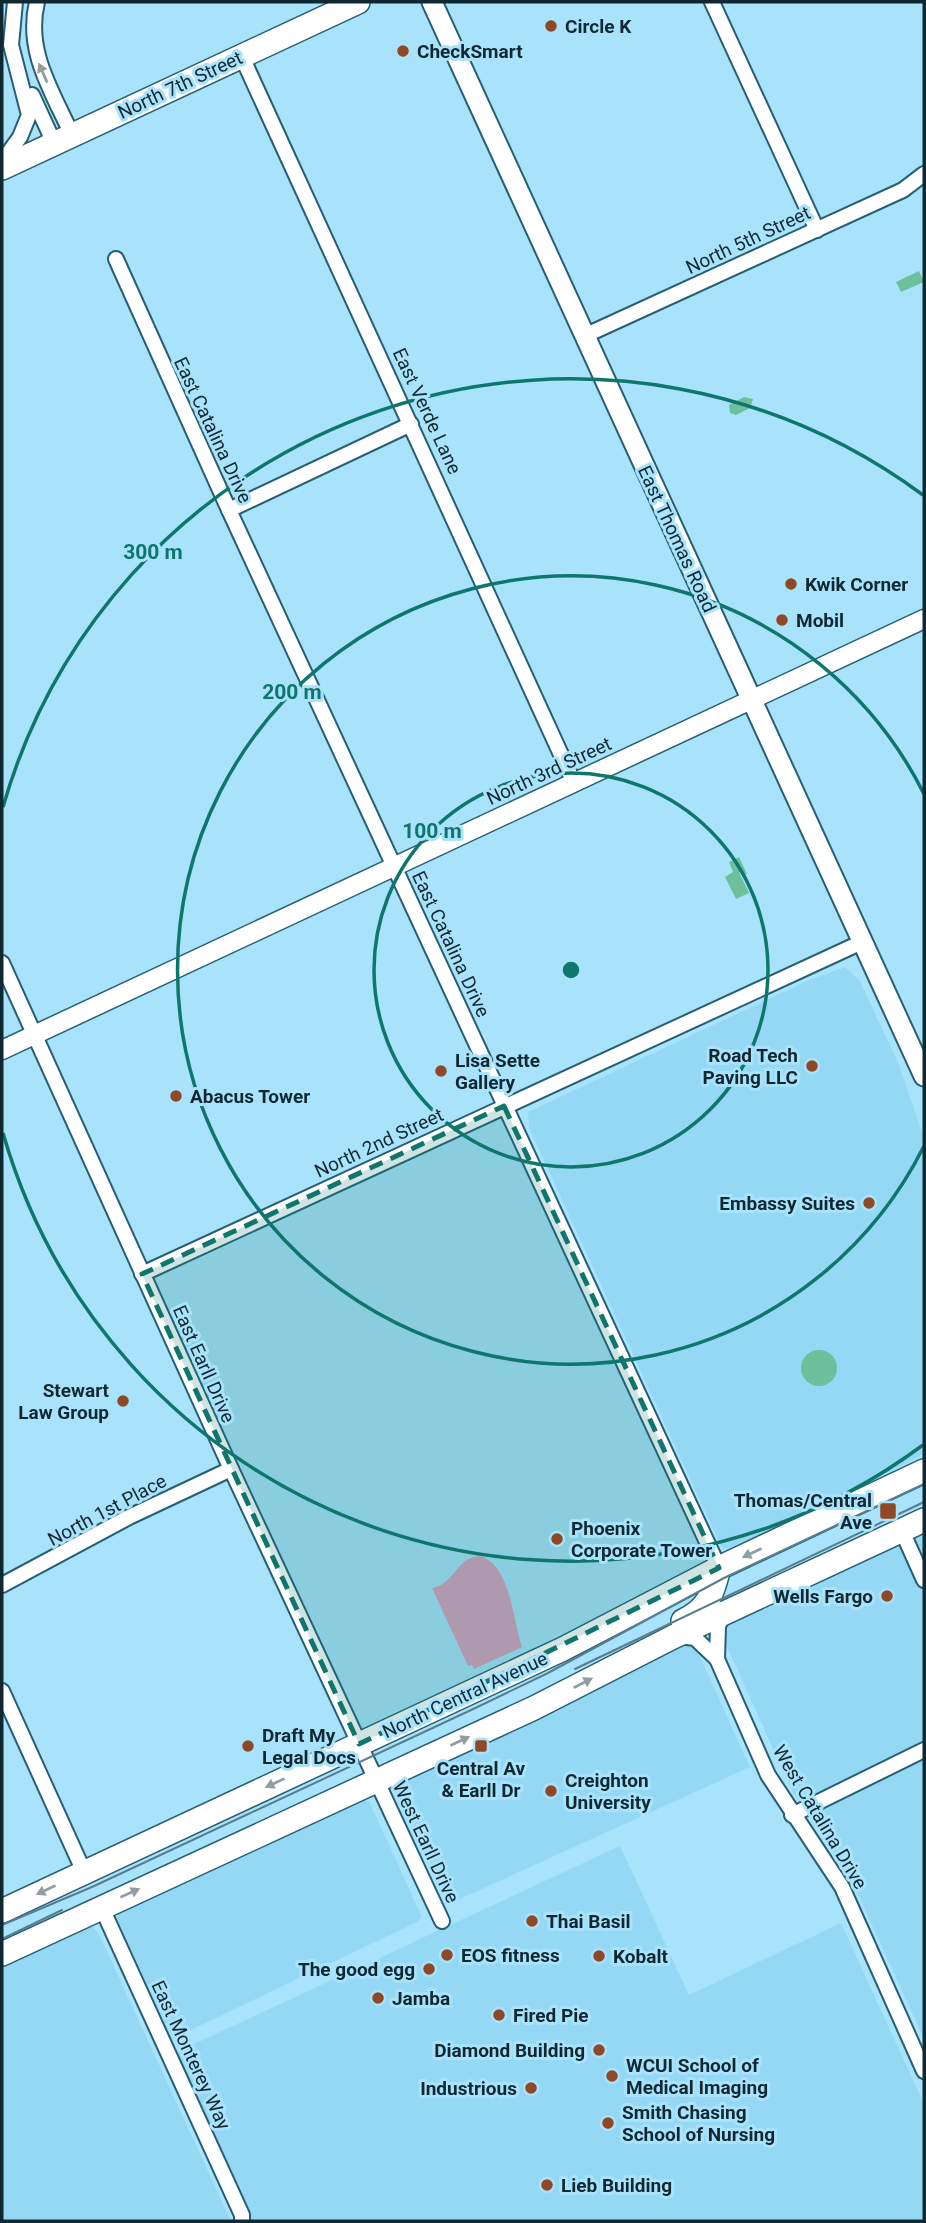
<svg xmlns="http://www.w3.org/2000/svg" width="926" height="2223" font-family="Roboto,sans-serif">
<style>
.built{fill:#95d8f3}
.green{fill:#d8a2c0}
.water{fill:#6cc09c}
.lines{fill:none;stroke-linecap:round;stroke-linejoin:round}
.minor-casing{stroke:#265f74;stroke-width:18}
.tertiary-casing{stroke:#265f74;stroke-width:21}
.secondary-casing{stroke:#265f74;stroke-width:23}
.primary-casing{stroke:#265f74;stroke-width:26}
.minor{stroke:#fff;stroke-width:14}
.tertiary{stroke:#fff;stroke-width:18}
.secondary{stroke:#fff;stroke-width:19}
.primary{stroke:#fff;stroke-width:23}
.tram{stroke:#577e8e;stroke-width:2}
.oneway{fill:#939ea2}
.marked{fill:#0f766e;fill-opacity:0.2;stroke:#0f766e;stroke-width:5;stroke-dasharray:14 9;stroke-linejoin:round}
.ring{fill:none;stroke:#0f766e;stroke-width:3.5}
.poi-dot{fill:#8f4825;stroke:#a9e3fb;stroke-width:2.5}
.labels{text-anchor:middle;dominant-baseline:central;stroke-width:6;stroke-linejoin:round;paint-order:stroke}
.poi-label{font-size:19px;font-weight:bold;fill:#102831;stroke:#a9e3fb;text-anchor:start}
.street-label{font-size:19px;fill:#102831;stroke:#a9e3fb}
.centre{fill:#0f766e;stroke:#a9e3fb;stroke-width:3.5}
.ring-label{font-size:21px;text-anchor:middle;font-weight:bold;fill:#0f766e;stroke:#a9e3fb;stroke-width:6;stroke-linejoin:round;paint-order:stroke}
</style>
<rect width="100%" height="100%" fill="#a9e3fb"/>
<!-- built -->
<g class="built">
<polygon points="845,967 860,981 899,1065 924,1138 924,1454 800,1517 726,1549 721,1546 529,1128 528,1112 809,980"/>
<polygon points="924,1527 924,2039 850,1877 793,1793 720,1631 722,1623"/>
<polygon points="687,1640 696,1648 750,1767 451,1903 394,1792 396,1780"/>
<polygon points="362,1797 370,1803 421,1915 419,1921 172,2039 117,1918 118,1911"/>
<polygon points="620,1846 689,1995 841,1923 924,2104 924,2221 252,2221 177,2052"/>
<polygon points="90,1926 98,1932 231,2221 2,2221 2,1964 80,1927"/>
</g>
<!-- green -->
<path class="green" d="M480 1556C511 1565 513 1621 522 1647L474 1669 472 1665 468 1666 432 1588C455 1584 456 1557 480 1556Z"/>
<!-- water -->
<g class="water">
<polygon points="919,271 924,282 901,292 896,282"/>
<polygon points="744,397 753,399 750,408 736,415 730,413 729,405"/>
<polygon points="739,857 747,874 743,876 739,872 749,893 736,899 725,877 733,872 729,862"/>
<circle cx="819" cy="1368" r="18"/>
</g>
<g class="lines">
<defs>
<g id="minor">
<path d="M37 2C25 51 52 91 72 135"/>
<polyline points="712,2 817,230"/>
<polyline points="242,57 574,783"/>
<polyline points="32,95 54,143"/>
<polyline points="2,162 20,137 29,115 11,45 15,2"/>
<polyline points="116,259 229,510 719,1568"/>
<polyline points="584,336 903,190 924,174"/>
<polyline points="229,510 411,424"/>
<polyline points="2,963 231,1469 442,1921"/>
<polyline points="142,1274 862,942"/>
<polyline points="902,1531 924,1580"/>
<polyline points="2,1585 129,1517 231,1469"/>
<polyline points="679,1636 695,1638 717,1659 768,1775 842,1887 924,2071"/>
<polyline points="717,1659 718,1626 724,1613"/>
<polyline points="2,1691 84,1872"/>
<polyline points="792,1815 924,1750"/>
<polyline points="101,1906 242,2215 242,2221"/>
</g>
<polyline id="tertiary" points="2,1050 924,619"/>
<polyline id="secondary" points="432,2 924,1076"/>
<g id="primary">
<polyline points="2,168 358,2"/>
<path d="M683 1621C709 1608 712 1595 719 1568"/>
<polyline points="2,1911 563,1649 719,1568 924,1471"/>
<polyline points="2,1954 534,1708 673,1637 924,1520"/>
</g>
</defs>
<!-- minor casing -->
<use href="#minor" class="minor-casing"/>
<!-- tertiary casing -->
<use href="#tertiary" class="tertiary-casing"/>
<!-- secondary casing -->
<use href="#secondary" class="secondary-casing"/>
<!-- primary casing -->
<use href="#primary" class="primary-casing"/>
<!-- minor -->
<use href="#minor" class="minor"/>
<!-- tertiary -->
<use href="#tertiary" class="tertiary"/>
<!-- secondary -->
<use href="#secondary" class="secondary"/>
<!-- primary -->
<use href="#primary" class="primary"/>
<!-- tram -->
<g class="tram">
<polyline points="575,1669 924,1502"/>
<polyline points="2,1925 92,1887 469,1711 548,1673 724,1578 924,1484"/>
<polyline points="2,1939 62,1910"/>
</g>
</g>
<!-- one-way arrows -->
<defs><path id="oneway-solid" d="M-6-.8H1V-3.2L6.5 0L1 3.2V.8H-6Z" transform="scale(1.75)"/></defs>
<g class="oneway">
<use href="#oneway-solid" transform="translate(43 73) rotate(-114)"/>
<use href="#oneway-solid" transform="translate(752 1553) rotate(155)"/>
<use href="#oneway-solid" transform="translate(583 1683) rotate(-27)"/>
<use href="#oneway-solid" transform="translate(460 1741) rotate(-25)"/>
<use href="#oneway-solid" transform="translate(275 1783) rotate(155)"/>
<use href="#oneway-solid" transform="translate(46 1890) rotate(155)"/>
<use href="#oneway-solid" transform="translate(130 1893) rotate(-24)"/>
</g>
<!-- marked area -->
<path class="marked" d="M504 1106 719 1568 359 1744 142 1274Z"/>
<!-- distance rings -->
<g class="ring">
<circle cx="571" cy="970" r="197"/>
<path d="M924 1146A394 394 0 1 1 924 794"/>
<path d="M923 1445A591 591 0 0 1 3 1133M3 807A591 591 0 0 1 923 495"/>
</g>
<!-- markers -->
<g class="poi-dot">
<circle cx="551" cy="26" r="7"/>
<circle cx="403" cy="51" r="7"/>
<circle cx="791" cy="584" r="7"/>
<circle cx="782" cy="620" r="7"/>
<circle cx="812" cy="1066" r="7"/>
<circle cx="441" cy="1071" r="7"/>
<circle cx="176" cy="1096" r="7"/>
<circle cx="869" cy="1203" r="7"/>
<circle cx="123" cy="1401" r="7"/>
<rect x="879" y="1502" width="18" height="18" rx="3.5"/>
<circle cx="557" cy="1539" r="7"/>
<circle cx="887" cy="1596" r="7"/>
<circle cx="248" cy="1746" r="7"/>
<rect x="474" y="1739" width="14" height="14" rx="3.5"/>
<circle cx="551" cy="1791" r="7"/>
<circle cx="532" cy="1921" r="7"/>
<circle cx="447" cy="1955" r="7"/>
<circle cx="599" cy="1956" r="7"/>
<circle cx="429" cy="1969" r="7"/>
<circle cx="378" cy="1998" r="7"/>
<circle cx="499" cy="2015" r="7"/>
<circle cx="599" cy="2050" r="7"/>
<circle cx="612" cy="2076" r="7"/>
<circle cx="531" cy="2088" r="7"/>
<circle cx="608" cy="2123" r="7"/>
<circle cx="547" cy="2185" r="7"/>
</g>
<g class="labels">
<!-- poi labels -->
<g class="poi-label">
<text x="565" y="26">Circle K</text>
<text x="417" y="51">CheckSmart</text>
<text x="805" y="584">Kwik Corner</text>
<text x="796" y="620">Mobil</text>
<text x="798" y="1055" text-anchor="end">Road Tech<tspan x="798" dy="22">Paving LLC</tspan></text>
<text x="455" y="1060">Lisa Sette<tspan x="455" dy="22">Gallery</tspan></text>
<text x="190" y="1096">Abacus Tower</text>
<text x="855" y="1203" text-anchor="end">Embassy Suites</text>
<text x="109" y="1390" text-anchor="end">Stewart<tspan x="109" dy="22">Law Group</tspan></text>
<text x="872" y="1500" text-anchor="end">Thomas/Central<tspan x="872" dy="22">Ave</tspan></text>
<text x="571" y="1528">Phoenix<tspan x="571" dy="22">Corporate Tower</tspan></text>
<text x="873" y="1596" text-anchor="end">Wells Fargo</text>
<text x="262" y="1735">Draft My<tspan x="262" dy="22">Legal Docs</tspan></text>
<text x="481" y="1768" text-anchor="middle">Central Av<tspan x="481" dy="22">&amp; Earll Dr</tspan></text>
<text x="565" y="1780">Creighton<tspan x="565" dy="22">University</tspan></text>
<text x="546" y="1921">Thai Basil</text>
<text x="461" y="1955">EOS fitness</text>
<text x="613" y="1956">Kobalt</text>
<text x="415" y="1969" text-anchor="end">The good egg</text>
<text x="392" y="1998">Jamba</text>
<text x="513" y="2015">Fired Pie</text>
<text x="585" y="2050" text-anchor="end">Diamond Building</text>
<text x="626" y="2065">WCUI School of<tspan x="626" dy="22">Medical Imaging</tspan></text>
<text x="517" y="2088" text-anchor="end">Industrious</text>
<text x="622" y="2112">Smith Chasing<tspan x="622" dy="22">School of Nursing</tspan></text>
<text x="561" y="2185">Lieb Building</text>
</g>
<!-- street labels -->
<g class="street-label">
<text transform="translate(180 85) rotate(-25)">North 7th Street</text>
<text transform="translate(748 240) rotate(-25)">North 5th Street</text>
<text transform="translate(427 411) rotate(65)">East Verde Lane</text>
<text transform="translate(213 430) rotate(65)">East Catalina Drive</text>
<text transform="translate(677 539) rotate(65)">East Thomas Road</text>
<text transform="translate(549 771) rotate(-25)">North 3rd Street</text>
<text transform="translate(451 944) rotate(65)">East Catalina Drive</text>
<text transform="translate(379 1143) rotate(-25)">North 2nd Street</text>
<text transform="translate(204 1364) rotate(66)">East Earll Drive</text>
<text transform="translate(107 1510) rotate(-28)">North 1st Place</text>
<text transform="translate(465 1695) rotate(-25)">North Central Avenue</text>
<text transform="translate(820 1817) rotate(59)">West Catalina Drive</text>
<text transform="translate(426 1842) rotate(65)">West Earll Drive</text>
<text transform="translate(191 2055) rotate(65)">East Monterey Way</text>
</g>
</g>
<circle cx="571" cy="970" r="10" class="centre"/>
<g class="ring-label">
<text x="153" y="559">300 m</text>
<text x="292" y="699">200 m</text>
<text x="432" y="838">100 m</text>
</g>
<!-- border -->
<rect width="926" height="2223" fill="none" stroke="#102831" stroke-width="7"/>
</svg>
